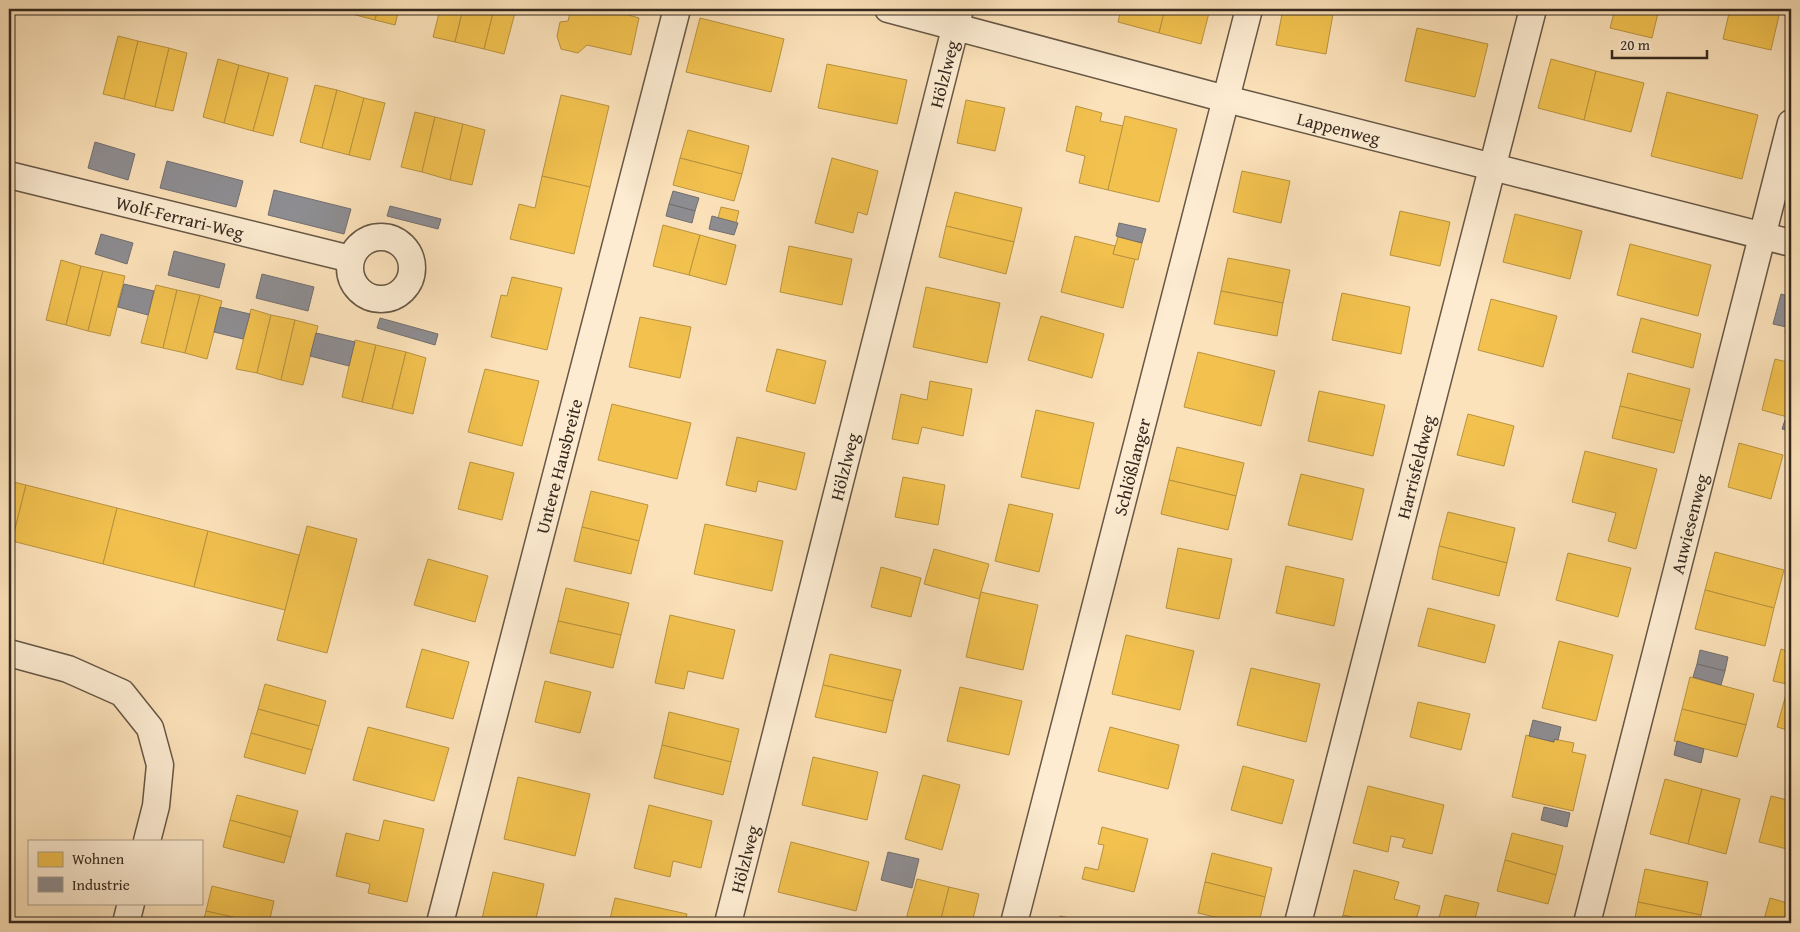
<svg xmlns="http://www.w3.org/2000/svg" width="1800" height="932" font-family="'Gentium Book Plus',serif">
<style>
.homes{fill:#f2c14e;stroke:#b99340}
.industry{fill:#8d8d92;stroke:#736f70}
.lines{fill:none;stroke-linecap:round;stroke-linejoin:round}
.minor-casing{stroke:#675746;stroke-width:29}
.minor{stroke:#fdecd2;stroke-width:26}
.labels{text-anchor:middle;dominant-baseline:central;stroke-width:5;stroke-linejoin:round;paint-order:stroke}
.street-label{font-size:18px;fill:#35291f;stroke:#fdecd2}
</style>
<rect width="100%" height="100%" fill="#fce2ba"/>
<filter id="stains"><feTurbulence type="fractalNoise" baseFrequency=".004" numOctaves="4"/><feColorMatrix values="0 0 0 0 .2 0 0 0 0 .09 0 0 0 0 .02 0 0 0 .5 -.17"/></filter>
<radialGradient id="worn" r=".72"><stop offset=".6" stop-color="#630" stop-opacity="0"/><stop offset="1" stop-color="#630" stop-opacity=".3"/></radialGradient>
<!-- homes -->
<g class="homes">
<polygon points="331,9 354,9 352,14"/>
<polygon points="354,9 378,9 375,20 352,14"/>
<polygon points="378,9 399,9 395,25 375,20"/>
<polygon points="440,9 463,9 455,42 433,37"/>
<polygon points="463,9 494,9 484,49 455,42"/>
<polygon points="494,9 516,9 504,54 484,49"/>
<polygon points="571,9 622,9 621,13 639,18 631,55 587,45 578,53 561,49 557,36 560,22 568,21"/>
<polygon points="1121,9 1165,9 1159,33 1118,22"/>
<polygon points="1165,9 1210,9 1201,44 1159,33"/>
<polygon points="1283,9 1307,9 1333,14 1326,54 1276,45"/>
<polygon points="1596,9 1615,9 1614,13"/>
<polygon points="1615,9 1659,9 1652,38 1610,28"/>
<polygon points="1730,9 1772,9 1780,11 1771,50 1723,39"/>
<polygon points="700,18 784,39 771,92 686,72"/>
<polygon points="1417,28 1488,44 1475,97 1405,81"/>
<polygon points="118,36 138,41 124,99 103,94"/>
<polygon points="138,41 169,48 155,107 124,99"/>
<polygon points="169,48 187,53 173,111 155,107"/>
<polygon points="218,59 239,65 224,123 203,117"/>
<polygon points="1551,59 1596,71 1584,120 1538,108"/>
<polygon points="827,64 907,80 897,124 818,108"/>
<polygon points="239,65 269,73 253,131 224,123"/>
<polygon points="1596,71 1644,83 1631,132 1584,120"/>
<polygon points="269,73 288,78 273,136 253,131"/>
<polygon points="315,85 337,90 322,148 300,142"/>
<polygon points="337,90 364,98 349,155 322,148"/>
<polygon points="1667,92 1758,115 1742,179 1651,156"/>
<polygon points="561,95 609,106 590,187 542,176"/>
<polygon points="364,98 385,103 370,160 349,155"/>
<polygon points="966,100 1005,108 995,151 957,143"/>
<polygon points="1076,106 1102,113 1100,121 1123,126 1108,190 1079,183 1085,156 1066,151"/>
<polygon points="415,112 435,117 422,172 401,167"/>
<polygon points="1125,116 1177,129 1159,202 1108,190"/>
<polygon points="435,117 463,124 450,180 422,172"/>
<polygon points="463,124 485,130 472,185 450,180"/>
<polygon points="688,130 749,146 742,174 680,158"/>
<polygon points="680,158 742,174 734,201 673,185"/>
<polygon points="832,158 878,171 867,215 858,212 853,233 815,223"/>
<polygon points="1242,171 1290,181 1281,223 1233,212"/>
<polygon points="542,176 590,187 574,254 510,239 519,204 535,208"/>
<polygon points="955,192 1022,208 1014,242 946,226"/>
<polygon points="721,207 739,211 736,223 718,218"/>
<polygon points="1400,211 1450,222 1440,266 1390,255"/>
<polygon points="1515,214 1582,231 1570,279 1503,262"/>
<polygon points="663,225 700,235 689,275 653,266"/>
<polygon points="946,226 1014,242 1006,274 939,257"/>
<polygon points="700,235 736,245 726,285 689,275"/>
<polygon points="1075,236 1115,246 1113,254 1135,259 1123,308 1061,292"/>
<polygon points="1118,237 1142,243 1138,260 1113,254"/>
<polygon points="1630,244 1711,265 1698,316 1617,295"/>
<polygon points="789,246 852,259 842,305 780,292"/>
<polygon points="1228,258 1290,270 1283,303 1221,291"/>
<polygon points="61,260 81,266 66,325 46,320"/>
<polygon points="81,266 103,271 88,331 66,325"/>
<polygon points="103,271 125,276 110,336 88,331"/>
<polygon points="512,277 562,288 547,350 491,337 501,295 507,296"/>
<polygon points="156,285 177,290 163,348 141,343"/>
<polygon points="926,287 1000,303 987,363 913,347"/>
<polygon points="177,290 200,295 185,353 163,348"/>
<polygon points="1221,291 1283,303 1277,336 1214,324"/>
<polygon points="1342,293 1410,307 1401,354 1332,340"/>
<polygon points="200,295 222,301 207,359 185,353"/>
<polygon points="1491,299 1557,316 1543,367 1478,350"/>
<polygon points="1791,307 1791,335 1785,333"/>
<polygon points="251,309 271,315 257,373 236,369"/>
<polygon points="271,315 295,320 281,380 257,373"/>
<polygon points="1041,316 1104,334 1092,378 1028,360"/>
<polygon points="640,317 691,327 680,378 629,367"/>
<polygon points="1641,318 1701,334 1693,368 1632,352"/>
<polygon points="295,320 318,326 303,385 281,380"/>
<polygon points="355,340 376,345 362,402 342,397"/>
<polygon points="376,345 406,352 392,409 362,402"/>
<polygon points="777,349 826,361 815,404 766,391"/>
<polygon points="406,352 426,358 413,414 392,409"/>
<polygon points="1198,352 1275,371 1261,426 1184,407"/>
<polygon points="1775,359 1791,363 1791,418 1762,410"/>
<polygon points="485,369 539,381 522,446 468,432"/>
<polygon points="1628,373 1690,389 1682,421 1620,406"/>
<polygon points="930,381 972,389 963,436 922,427 918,444 892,439 901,394 927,400"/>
<polygon points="1319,391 1385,405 1373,456 1308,441"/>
<polygon points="612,404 691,423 677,479 598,460"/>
<polygon points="1620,406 1682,421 1674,453 1612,438"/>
<polygon points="1036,410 1094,423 1079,489 1021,477"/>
<polygon points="1468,414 1514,426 1504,466 1457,455"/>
<polygon points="737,437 805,453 796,490 758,481 756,492 726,485"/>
<polygon points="1739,443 1783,455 1771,499 1728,487"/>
<polygon points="1177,447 1244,463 1236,496 1169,480"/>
<polygon points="1585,451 1657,469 1636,549 1608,541 1616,513 1572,502"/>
<polygon points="470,462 514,473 502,520 458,509"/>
<polygon points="1301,474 1364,489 1352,540 1288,525"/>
<polygon points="903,477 945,485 938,525 895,517"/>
<polygon points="1169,480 1236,496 1228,530 1161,514"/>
<polygon points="9,481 26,485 12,541 9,540"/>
<polygon points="26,485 117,508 103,564 12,541"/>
<polygon points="591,491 648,505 639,541 582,527"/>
<polygon points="1009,504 1053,514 1039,572 995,561"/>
<polygon points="117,508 208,531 194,587 103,564"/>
<polygon points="1448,512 1515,528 1507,563 1439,546"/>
<polygon points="705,524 783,541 772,591 694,574"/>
<polygon points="307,526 357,539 327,653 277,640"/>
<polygon points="582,527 639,541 631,574 574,561"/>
<polygon points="208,531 299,555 285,610 194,587"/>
<polygon points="1439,546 1507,563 1499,596 1432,579"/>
<polygon points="1178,548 1232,559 1219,619 1166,608"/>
<polygon points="934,549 989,564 979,599 924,584"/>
<polygon points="1715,552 1784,570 1774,608 1705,590"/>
<polygon points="1568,553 1631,568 1618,617 1556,600"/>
<polygon points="428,559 488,576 475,622 414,605"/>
<polygon points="1286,566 1344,579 1334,626 1276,613"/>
<polygon points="881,567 921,578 911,617 871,607"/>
<polygon points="566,588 629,603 621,635 558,621"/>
<polygon points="1705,590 1774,608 1765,646 1695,629"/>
<polygon points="981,592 1038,605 1023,670 966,657"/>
<polygon points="1428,608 1495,625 1485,663 1418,646"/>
<polygon points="670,615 735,630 723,679 688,671 684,689 655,683"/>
<polygon points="558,621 621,635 613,668 550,653"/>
<polygon points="1126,635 1194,651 1180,710 1112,694"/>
<polygon points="1559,641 1613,655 1596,721 1542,708"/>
<polygon points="422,649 469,662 453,719 406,707"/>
<polygon points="1781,649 1791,652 1791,685 1773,681"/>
<polygon points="830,654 901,670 893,701 823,685"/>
<polygon points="1251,668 1320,684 1306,742 1237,725"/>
<polygon points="1690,677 1754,694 1746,725 1682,709"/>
<polygon points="545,681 591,692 580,733 535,722"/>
<polygon points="265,684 326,701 319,726 258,709"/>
<polygon points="823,685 893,701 886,733 815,717"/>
<polygon points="960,687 1022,701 1009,755 947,741"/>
<polygon points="1788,687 1791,688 1791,731 1777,727"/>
<polygon points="1418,702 1470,714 1461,750 1410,737"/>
<polygon points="258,709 319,726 312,750 251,733"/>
<polygon points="1682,709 1746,725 1737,757 1674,741"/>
<polygon points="669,712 739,729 731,762 662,745"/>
<polygon points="368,727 449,748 434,801 353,780"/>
<polygon points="1110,727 1179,745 1168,789 1098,771"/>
<polygon points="251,733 312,750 305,774 244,757"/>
<polygon points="1526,735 1554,742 1554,739 1574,743 1572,752 1586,755 1573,811 1512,797"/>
<polygon points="1791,739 1791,760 1786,758"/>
<polygon points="662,745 731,762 723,795 654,778"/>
<polygon points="813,757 878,772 867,820 802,805"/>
<polygon points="1243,766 1294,780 1282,824 1231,810"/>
<polygon points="923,775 960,785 942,850 905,839"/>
<polygon points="518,777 590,794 575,856 504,839"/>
<polygon points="1665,779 1702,789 1688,844 1650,834"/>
<polygon points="1368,786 1444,805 1432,854 1402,847 1405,839 1391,836 1388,852 1353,843"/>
<polygon points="1702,789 1740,799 1726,854 1688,844"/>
<polygon points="237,795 298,811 291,837 230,820"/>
<polygon points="1771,796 1791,801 1791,850 1759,842"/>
<polygon points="649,805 712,821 701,868 673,861 670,877 634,868"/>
<polygon points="230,820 291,837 284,863 223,847"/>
<polygon points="384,820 424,829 407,902 368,893 370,884 336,876 346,833 379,841"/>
<polygon points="1102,827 1148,839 1134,892 1082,879 1085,867 1098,870 1104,845 1098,844"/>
<polygon points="1512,833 1563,846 1556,875 1505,860"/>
<polygon points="791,842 869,862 856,911 778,892"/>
<polygon points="1212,853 1272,868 1265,897 1205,882"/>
<polygon points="1505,860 1556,875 1548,904 1497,891"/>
<polygon points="1645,869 1708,882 1701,915 1638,902"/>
<polygon points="1354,870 1399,882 1394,899 1420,906 1415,923 1375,923 1343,915"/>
<polygon points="493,872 544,884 535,923 481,923"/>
<polygon points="917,879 949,887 940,923 905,923"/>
<polygon points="1205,882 1265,897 1259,923 1240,923 1198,913"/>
<polygon points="212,886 274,901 269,923 259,923 206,911"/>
<polygon points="949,887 979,894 972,923 940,923"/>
<polygon points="1445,895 1479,903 1474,923 1438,922"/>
<polygon points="615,898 687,914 685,923 609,923"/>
<polygon points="1770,898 1791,904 1791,923 1763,923"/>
<polygon points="1638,902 1701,915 1699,923 1634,923"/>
<polygon points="206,911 259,923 203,923"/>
<polygon points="1343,915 1375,923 1340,923"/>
<polygon points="1060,916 1095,923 1059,923"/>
</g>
<!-- industry -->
<g class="industry">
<polygon points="95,142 135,154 128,180 88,168"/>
<polygon points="167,161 243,181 236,207 160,188"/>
<polygon points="274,190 351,209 344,234 268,215"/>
<polygon points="673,191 699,198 695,211 669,204"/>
<polygon points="669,204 695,211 692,223 666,216"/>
<polygon points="390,206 441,219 438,229 387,216"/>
<polygon points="712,216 738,223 734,235 709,229"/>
<polygon points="1119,223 1146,229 1142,243 1116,236"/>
<polygon points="101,234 133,243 127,264 95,254"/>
<polygon points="174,251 225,264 219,288 168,275"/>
<polygon points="262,274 314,287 308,311 256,298"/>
<polygon points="124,284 154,291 148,315 118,307"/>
<polygon points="1781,294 1791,297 1791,307 1786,327 1773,324"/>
<polygon points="220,307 250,314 243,339 214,332"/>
<polygon points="380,318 438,334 435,345 377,328"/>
<polygon points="316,333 355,342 349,366 310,356"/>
<polygon points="1786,417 1791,418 1791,431 1782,429"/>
<polygon points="1700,650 1728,657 1725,671 1697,664"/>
<polygon points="1697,664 1725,671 1721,685 1693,677"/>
<polygon points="1533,720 1561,727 1558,740 1554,739 1554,742 1529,736"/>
<polygon points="1677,741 1704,749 1701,763 1674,755"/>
<polygon points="1544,807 1570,813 1567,827 1541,820"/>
<polygon points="888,852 919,859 912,888 881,880"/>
<polygon points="1222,919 1240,923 1221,923"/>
</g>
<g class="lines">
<defs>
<g id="minor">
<path id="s1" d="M888 9 1226 99 1791 243"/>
<path id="s2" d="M9 175 351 259"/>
<circle cx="381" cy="268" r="31"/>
<polyline points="9,653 68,669 122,693 150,728 160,765 156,806 147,841"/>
<polyline points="126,923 131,903"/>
<path id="s3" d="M440 923 677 9"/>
<path id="s4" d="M728 923 960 9"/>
<path id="s5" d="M1014 923 1249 9"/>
<path id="s6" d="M1298 923 1533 9"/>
<path id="s7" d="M1587 923 1791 123"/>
</g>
</defs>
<!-- minor casing -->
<use href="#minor" class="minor-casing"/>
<!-- minor -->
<use href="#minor" class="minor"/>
</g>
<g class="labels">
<!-- street labels -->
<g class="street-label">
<text stroke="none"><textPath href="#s4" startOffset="876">Hölzlweg</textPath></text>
<text stroke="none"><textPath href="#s1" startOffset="466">Lappenweg</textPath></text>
<text stroke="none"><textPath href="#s2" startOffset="176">Wolf-Ferrari-Weg</textPath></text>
<text stroke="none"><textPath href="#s3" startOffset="472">Untere Hausbreite</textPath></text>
<text stroke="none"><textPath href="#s4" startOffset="471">Hölzlweg</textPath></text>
<text stroke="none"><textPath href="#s5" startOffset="471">Schlößlanger</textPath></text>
<text stroke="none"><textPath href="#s6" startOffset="471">Harrisfeldweg</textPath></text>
<text stroke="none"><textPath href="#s7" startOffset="412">Auwiesenweg</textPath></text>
<text stroke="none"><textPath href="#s4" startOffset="66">Hölzlweg</textPath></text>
</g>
</g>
<!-- margin -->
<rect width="1800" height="932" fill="none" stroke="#fce2ba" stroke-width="30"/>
<rect x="10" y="10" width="1780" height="912" fill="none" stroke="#35291f" stroke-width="2.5"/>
<rect x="15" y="15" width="1770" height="902" fill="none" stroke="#35291f"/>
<!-- legend -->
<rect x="28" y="840" width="175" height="65" fill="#fdecd2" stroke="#ad9e8a"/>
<rect x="38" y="852" width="25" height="15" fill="#f2c14e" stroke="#ad9e8a"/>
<text x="72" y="864" font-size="15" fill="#35291f">Wohnen</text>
<rect x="38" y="877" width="25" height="15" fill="#8d8d92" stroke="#ad9e8a"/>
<text x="72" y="890" font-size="15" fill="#35291f">Industrie</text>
<!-- scale -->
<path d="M1612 50v8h95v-8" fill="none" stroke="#35291f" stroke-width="2.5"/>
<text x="1620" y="50" font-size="15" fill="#35291f" stroke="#fdecd2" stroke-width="4" paint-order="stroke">20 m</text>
<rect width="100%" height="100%" filter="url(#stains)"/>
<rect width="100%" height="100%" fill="url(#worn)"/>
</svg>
